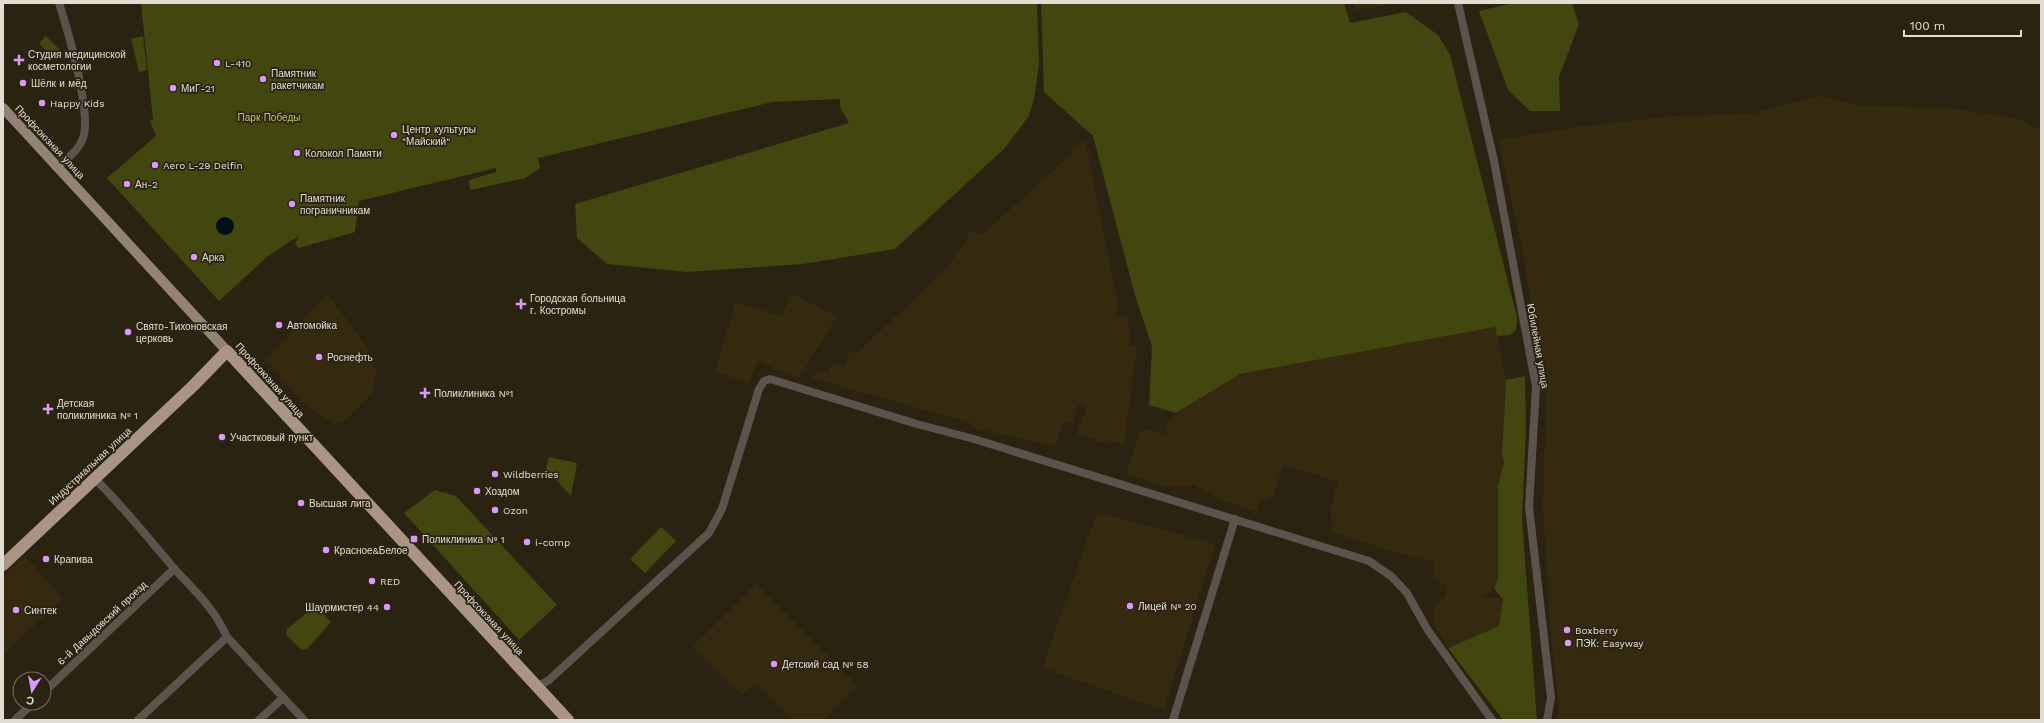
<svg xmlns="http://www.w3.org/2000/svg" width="2044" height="723" font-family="'Work Sans',sans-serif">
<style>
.built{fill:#352a10}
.green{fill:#42460f}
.water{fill:#021014}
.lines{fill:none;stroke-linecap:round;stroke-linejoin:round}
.minor{stroke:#5c534d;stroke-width:8}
.major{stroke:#948276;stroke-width:10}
.highway{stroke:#a99486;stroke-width:12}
.poi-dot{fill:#d99af7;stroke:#2b2311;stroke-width:1.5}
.labels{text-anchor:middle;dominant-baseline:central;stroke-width:3.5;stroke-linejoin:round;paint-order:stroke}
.poi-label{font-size:10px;fill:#e2ddd2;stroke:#2b2311;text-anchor:start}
.park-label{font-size:10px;fill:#c1cd4d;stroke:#2b2311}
.street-label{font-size:10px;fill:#e2ddd2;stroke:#2b2311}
</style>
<rect width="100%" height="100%" fill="#2b2311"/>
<!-- built -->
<g class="built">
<polygon points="1353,3 1401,3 1355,10"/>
<polygon points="1820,96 1863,106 1947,108 2016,118 2041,130 2041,720 1557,720 1559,709 1551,638 1543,508 1546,392 1521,244 1498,140 1579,127 1673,116 1751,114"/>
<polygon points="1086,142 1118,305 1116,314 1129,317 1127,325 1130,336 1128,344 1137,347 1124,445 1106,440 1105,443 1077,434 1087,406 1079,404 1073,423 1064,421 1055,446 973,428 971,423 812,378 820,370 829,372 832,364 845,367 850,351 857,353 945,270 967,239 969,231 982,235 1068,157 1078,144"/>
<polygon points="791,293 837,316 799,378 758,361 749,383 715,371 735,303 782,316"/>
<polygon points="327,294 361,338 370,355 376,372 374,386 371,394 344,421 336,424 332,423 306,406 265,360"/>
<polygon points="1496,327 1506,380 1502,454 1504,463 1498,486 1498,578 1497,584 1491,592 1479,596 1503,599 1499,626 1448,648 1432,619 1433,608 1446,596 1446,586 1434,580 1434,561 1422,560 1331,532 1333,525 1330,510 1338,482 1283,464 1273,498 1270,497 1259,504 1257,512 1220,499 1194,485 1184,487 1164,487 1126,474 1139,434 1143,430 1148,429 1165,434 1167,420 1240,374"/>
<polygon points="1097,512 1215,544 1164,710 1042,668"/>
<polygon points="25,556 63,598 3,655 3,576"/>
<polygon points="756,584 858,686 824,720 793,720 755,683 742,695 693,646"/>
</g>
<!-- green -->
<g class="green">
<polygon points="141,3 1037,3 1039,65 1034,99 1029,116 1004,149 895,249 803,264 687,272 607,264 577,238 575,204 849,123 840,107 840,99 772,102 538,158 540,168 525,178 471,190 469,185 469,180 496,172 496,168 359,201 355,232 299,248 295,244 299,236 268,256 219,301 107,178 156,136 150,121 153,120"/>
<polygon points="1041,3 1344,3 1350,23 1406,12 1438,35 1450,55 1517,317 1516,330 1510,335 1497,336 1495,327 1240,374 1176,413 1149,405 1152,346 1136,299 1093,136 1044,92"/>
<polygon points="1514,3 1572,3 1579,24 1559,77 1560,111 1530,111 1508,90 1479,11"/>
<polygon points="46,36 63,53 55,60 39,43"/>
<polygon points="143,36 147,70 139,72 131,39"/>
<polygon points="1525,376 1526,430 1522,519 1537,720 1503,720 1448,648 1499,626 1503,599 1494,589 1498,578 1498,486 1504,463 1502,454 1506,380"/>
<polygon points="549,457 577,463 571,496 546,469"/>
<polygon points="435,490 456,496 557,605 519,640 404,513"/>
<polygon points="661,527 676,541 645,573 630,559"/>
<polygon points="315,606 331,622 307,649 301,650 286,634 287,629"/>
</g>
<!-- water -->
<circle class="water" cx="225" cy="226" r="9"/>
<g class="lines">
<!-- minor -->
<g class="minor">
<polyline points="1458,3 1494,161 1536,387 1529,507 1551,698 1547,720"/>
<path d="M57 167C67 159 79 150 83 138 92 113 68 31 59 3"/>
<path d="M95 479C123 506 147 537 173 567 194 591 213 606 227 637L304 720"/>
<polyline points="537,687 549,680 709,533 722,509 759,389 764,381 770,379 917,424 974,439 1369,561 1391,576 1407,593 1427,629 1492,720"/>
<polyline points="44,692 174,569"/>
<polyline points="15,720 33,703"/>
<polyline points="138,720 227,637"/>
<polyline points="259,720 283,698"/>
<polyline points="1173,720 1235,519"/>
</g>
<!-- major -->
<polyline class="major" points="3,108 227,351"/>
<!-- highway -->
<polyline class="highway" points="3,565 193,386 227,351 568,720"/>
</g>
<!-- markers -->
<g class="poi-dot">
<path d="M17 54h4v4h4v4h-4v4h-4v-4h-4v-4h4z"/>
<circle cx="217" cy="63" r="4"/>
<circle cx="263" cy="79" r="4"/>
<circle cx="23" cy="83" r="4"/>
<circle cx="173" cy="88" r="4"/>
<circle cx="42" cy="103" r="4"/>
<circle cx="394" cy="135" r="4"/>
<circle cx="297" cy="153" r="4"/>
<circle cx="155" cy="165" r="4"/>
<circle cx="127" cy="184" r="4"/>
<circle cx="292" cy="204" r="4"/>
<circle cx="194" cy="257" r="4"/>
<path d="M519 298h4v4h4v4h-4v4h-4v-4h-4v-4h4z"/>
<circle cx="279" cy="325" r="4"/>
<circle cx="128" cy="332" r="4"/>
<circle cx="319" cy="357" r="4"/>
<path d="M423 387h4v4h4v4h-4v4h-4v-4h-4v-4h4z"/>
<path d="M46 403h4v4h4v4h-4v4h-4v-4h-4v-4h4z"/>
<circle cx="222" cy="437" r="4"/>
<circle cx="495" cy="474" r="4"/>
<circle cx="477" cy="491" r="4"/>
<circle cx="301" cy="503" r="4"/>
<circle cx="495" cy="510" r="4"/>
<rect x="410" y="535" width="8" height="8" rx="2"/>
<circle cx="527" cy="542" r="4"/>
<circle cx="326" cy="550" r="4"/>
<circle cx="46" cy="559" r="4"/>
<circle cx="372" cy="581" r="4"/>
<circle cx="1130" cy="606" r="4"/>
<circle cx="387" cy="607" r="4"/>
<circle cx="16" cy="610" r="4"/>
<circle cx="1567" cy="630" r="4"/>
<circle cx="1568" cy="643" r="4"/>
<circle cx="774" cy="664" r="4"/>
</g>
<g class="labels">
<!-- poi labels -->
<g class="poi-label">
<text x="28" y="54">Студия медицинской<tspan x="28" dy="12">косметологии</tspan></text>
<text x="225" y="63">L-410</text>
<text x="271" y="73">Памятник<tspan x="271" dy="12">ракетчикам</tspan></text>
<text x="31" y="83">Шёлк и мёд</text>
<text x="181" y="88">МиГ-21</text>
<text x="50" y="103">Happy Kids</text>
<text x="402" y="129">Центр культуры<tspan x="402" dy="12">"Майский"</tspan></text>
<text x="305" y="153">Колокол Памяти</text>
<text x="163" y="165">Aero L-29 Delfin</text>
<text x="135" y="184">Ан-2</text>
<text x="300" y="198">Памятник<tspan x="300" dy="12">пограничникам</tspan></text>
<text x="202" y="257">Арка</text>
<text x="530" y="298">Городская больница<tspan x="530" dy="12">г. Костромы</tspan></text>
<text x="287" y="325">Автомойка</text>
<text x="136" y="326">Свято-Тихоновская<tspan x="136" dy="12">церковь</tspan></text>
<text x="327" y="357">Роснефть</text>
<text x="434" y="393">Поликлиника №1</text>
<text x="57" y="403">Детская<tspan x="57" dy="12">поликлиника № 1</tspan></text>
<text x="230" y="437">Участковый пункт</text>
<text x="503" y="474">Wildberries</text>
<text x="485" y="491">Хоздом</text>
<text x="309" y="503">Высшая лига</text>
<text x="503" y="510">Ozon</text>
<text x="422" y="539">Поликлиника № 1</text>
<text x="535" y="542">i-comp</text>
<text x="334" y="550">Красное&amp;Белое</text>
<text x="54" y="559">Крапива</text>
<text x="380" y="581">RED</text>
<text x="1138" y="606">Лицей № 20</text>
<text x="379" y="607" text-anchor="end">Шаурмистер 44</text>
<text x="24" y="610">Синтек</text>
<text x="1575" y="630">Boxberry</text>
<text x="1576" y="643">ПЭК: Easyway</text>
<text x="782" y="664">Детский сад № 58</text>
</g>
<!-- park labels -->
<g class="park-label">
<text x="269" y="117">Парк Победы</text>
</g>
<!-- street labels -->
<g class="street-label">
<text transform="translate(50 142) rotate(47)">Профсоюзная улица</text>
<text transform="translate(1538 346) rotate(80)">Юбилейная улица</text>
<text transform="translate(270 380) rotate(48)">Профсоюзная улица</text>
<text transform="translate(90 466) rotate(-43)">Индустриальная улица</text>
<text transform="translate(489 618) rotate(47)">Профсоюзная улица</text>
<text transform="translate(102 623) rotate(-43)">6-й Давыдовский проезд</text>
</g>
</g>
<!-- border -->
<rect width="2044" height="723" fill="none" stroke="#e2ddd2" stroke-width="8"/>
<!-- north arrow -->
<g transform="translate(32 691) rotate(191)"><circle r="19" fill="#2b2311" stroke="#746d5e"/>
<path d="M0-3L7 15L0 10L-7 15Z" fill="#d99af7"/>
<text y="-6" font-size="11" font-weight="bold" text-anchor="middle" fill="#e2ddd2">С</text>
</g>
<!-- scale -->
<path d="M1904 30v6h117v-6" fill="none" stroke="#e2ddd2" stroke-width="2"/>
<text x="1910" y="30" font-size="12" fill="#e2ddd2" stroke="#2b2311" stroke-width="3" paint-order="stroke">100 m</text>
</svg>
